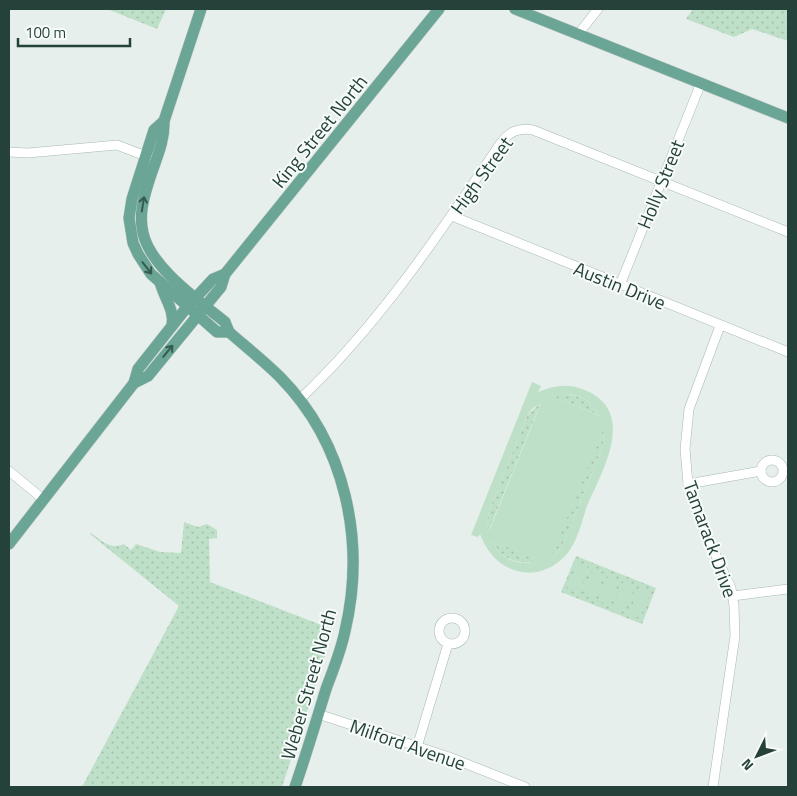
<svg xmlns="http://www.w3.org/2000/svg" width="797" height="796" font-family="'Titillium Web',sans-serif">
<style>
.grass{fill:url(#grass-dots)}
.pitch{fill:#bfe0c8;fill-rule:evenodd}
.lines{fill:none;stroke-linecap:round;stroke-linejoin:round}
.minor-casing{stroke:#a8b8b2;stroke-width:10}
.major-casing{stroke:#c2cac8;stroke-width:12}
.minor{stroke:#fff;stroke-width:9}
.major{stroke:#6aa596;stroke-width:11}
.oneway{stroke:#365b51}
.labels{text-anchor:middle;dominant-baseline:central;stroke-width:4;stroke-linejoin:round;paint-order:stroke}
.street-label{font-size:19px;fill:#24423a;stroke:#f7fbf9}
</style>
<defs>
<pattern id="grass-dots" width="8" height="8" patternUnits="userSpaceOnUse" patternTransform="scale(1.25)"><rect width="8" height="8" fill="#bfe0c8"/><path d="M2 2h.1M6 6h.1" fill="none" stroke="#a4c1ad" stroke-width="1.8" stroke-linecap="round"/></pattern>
</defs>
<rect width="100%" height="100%" fill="#e6efeb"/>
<!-- grass -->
<g class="grass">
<polygon points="107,9 166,9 157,29"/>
<polygon points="693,9 788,9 788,41 752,29 734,37 686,19"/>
<path d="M556 394C576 393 590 398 601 416L551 396Z"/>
<polygon points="541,402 489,530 487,524 489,511 527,416"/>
<polygon points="604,427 603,446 565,540 559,550 551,556"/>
<path d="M184 522 198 527 207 524 217 530V538L209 539 210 582 324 626 317 650 326 653 282 787H82L179 606 90 534 91 533C102 541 110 550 124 544L131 550 136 544 160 552 181 553Z"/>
<path d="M493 540 540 561C522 565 499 561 493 540Z"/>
<polygon points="576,556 656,588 642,624 561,592"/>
</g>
<!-- pitch -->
<g class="pitch">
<path d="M532 382 541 386 538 392C553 385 569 383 585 390 638 412 602 471 587 506 582 521 577 543 566 555 536 587 494 573 480 534L478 537 471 535ZM560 394C578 393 592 400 600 416L552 396ZM541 403 490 529H489L487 524 489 511 527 416 533 408ZM604 428 603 446 565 540 559 550 552 555ZM493 541H494L539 561C521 566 500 561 493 541Z"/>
<polygon points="577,564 589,568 579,593 567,588"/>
<polygon points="593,570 604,574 594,599 583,595"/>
<polygon points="608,576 619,581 609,605 598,601"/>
<polygon points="623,582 635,587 625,611 613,607"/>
<polygon points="639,588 650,593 640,618 629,613"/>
</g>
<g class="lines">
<defs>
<g id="minor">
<polyline points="579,33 598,9"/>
<polyline points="9,152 28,153 117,145 151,158"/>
<polyline points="452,216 788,352"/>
<polyline points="620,285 701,83"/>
<path d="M299 400C379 325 439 234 500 144 509 132 518 127 533 130L788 232"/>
<circle cx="772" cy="471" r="11"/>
<polyline points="9,471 43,499"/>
<polyline points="688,484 761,471"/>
<polyline points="733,596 788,589"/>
<circle cx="452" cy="631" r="13"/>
<polyline points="318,714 449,757 525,787"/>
<polyline points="417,747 448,644"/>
<polyline points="713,787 735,636 734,606 731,588 700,521 688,484 685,449 689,409 720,326"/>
</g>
<g id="major">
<path d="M201 9 164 121C165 143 154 163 148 184 143 200 139 216 143 233 151 268 198 300 225 322L229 332C246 347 264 361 280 377 346 444 366 542 345 631 341 651 333 670 326 689 316 722 306 755 295 787"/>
<polyline points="515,9 788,118"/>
<polyline points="164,121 154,130 132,199 129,218 133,243 138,254 151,274 217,332 229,332"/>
<path d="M160 282C164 298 175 310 172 326"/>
<polyline points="134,383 148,376 221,287 225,274 439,9"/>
<polyline points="9,544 134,383 138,369 187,307 213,279 225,274"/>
</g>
</defs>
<!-- minor casing -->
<use href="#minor" class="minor-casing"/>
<!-- major casing -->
<use href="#major" class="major-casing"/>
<!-- minor -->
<use href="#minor" class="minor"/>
<!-- major -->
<use href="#major" class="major"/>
</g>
<!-- one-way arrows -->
<defs><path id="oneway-shaft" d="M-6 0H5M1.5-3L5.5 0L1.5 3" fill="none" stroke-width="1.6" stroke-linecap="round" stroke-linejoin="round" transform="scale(1.25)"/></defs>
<g class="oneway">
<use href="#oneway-shaft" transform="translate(143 204) rotate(-81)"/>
<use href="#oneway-shaft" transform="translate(147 268) rotate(52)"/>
<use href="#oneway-shaft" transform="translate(168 351) rotate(-51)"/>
</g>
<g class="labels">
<!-- street labels -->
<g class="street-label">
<text transform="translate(319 131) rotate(-51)">King Street North</text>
<text transform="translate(481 175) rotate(-54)">High Street</text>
<text transform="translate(660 184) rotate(-68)">Holly Street</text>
<text transform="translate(620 285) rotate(22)">Austin Drive</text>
<text transform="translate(711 539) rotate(70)">Tamarack Drive</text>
<text transform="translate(308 684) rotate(-74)">Weber Street North</text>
<text transform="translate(408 744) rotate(19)">Milford Avenue</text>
</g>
</g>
<!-- border -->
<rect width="797" height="796" fill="none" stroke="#24423a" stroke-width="20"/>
<!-- north arrow -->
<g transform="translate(757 756) rotate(228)" stroke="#f7fbf9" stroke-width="4" paint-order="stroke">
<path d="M0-4L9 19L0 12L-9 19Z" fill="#24423a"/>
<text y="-8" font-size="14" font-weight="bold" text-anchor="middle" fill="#24423a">N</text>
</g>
<!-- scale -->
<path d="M18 38v8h112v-8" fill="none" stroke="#24423a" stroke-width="2.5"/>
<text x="25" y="38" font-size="15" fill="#24423a" stroke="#f7fbf9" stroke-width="4" paint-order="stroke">100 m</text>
</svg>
